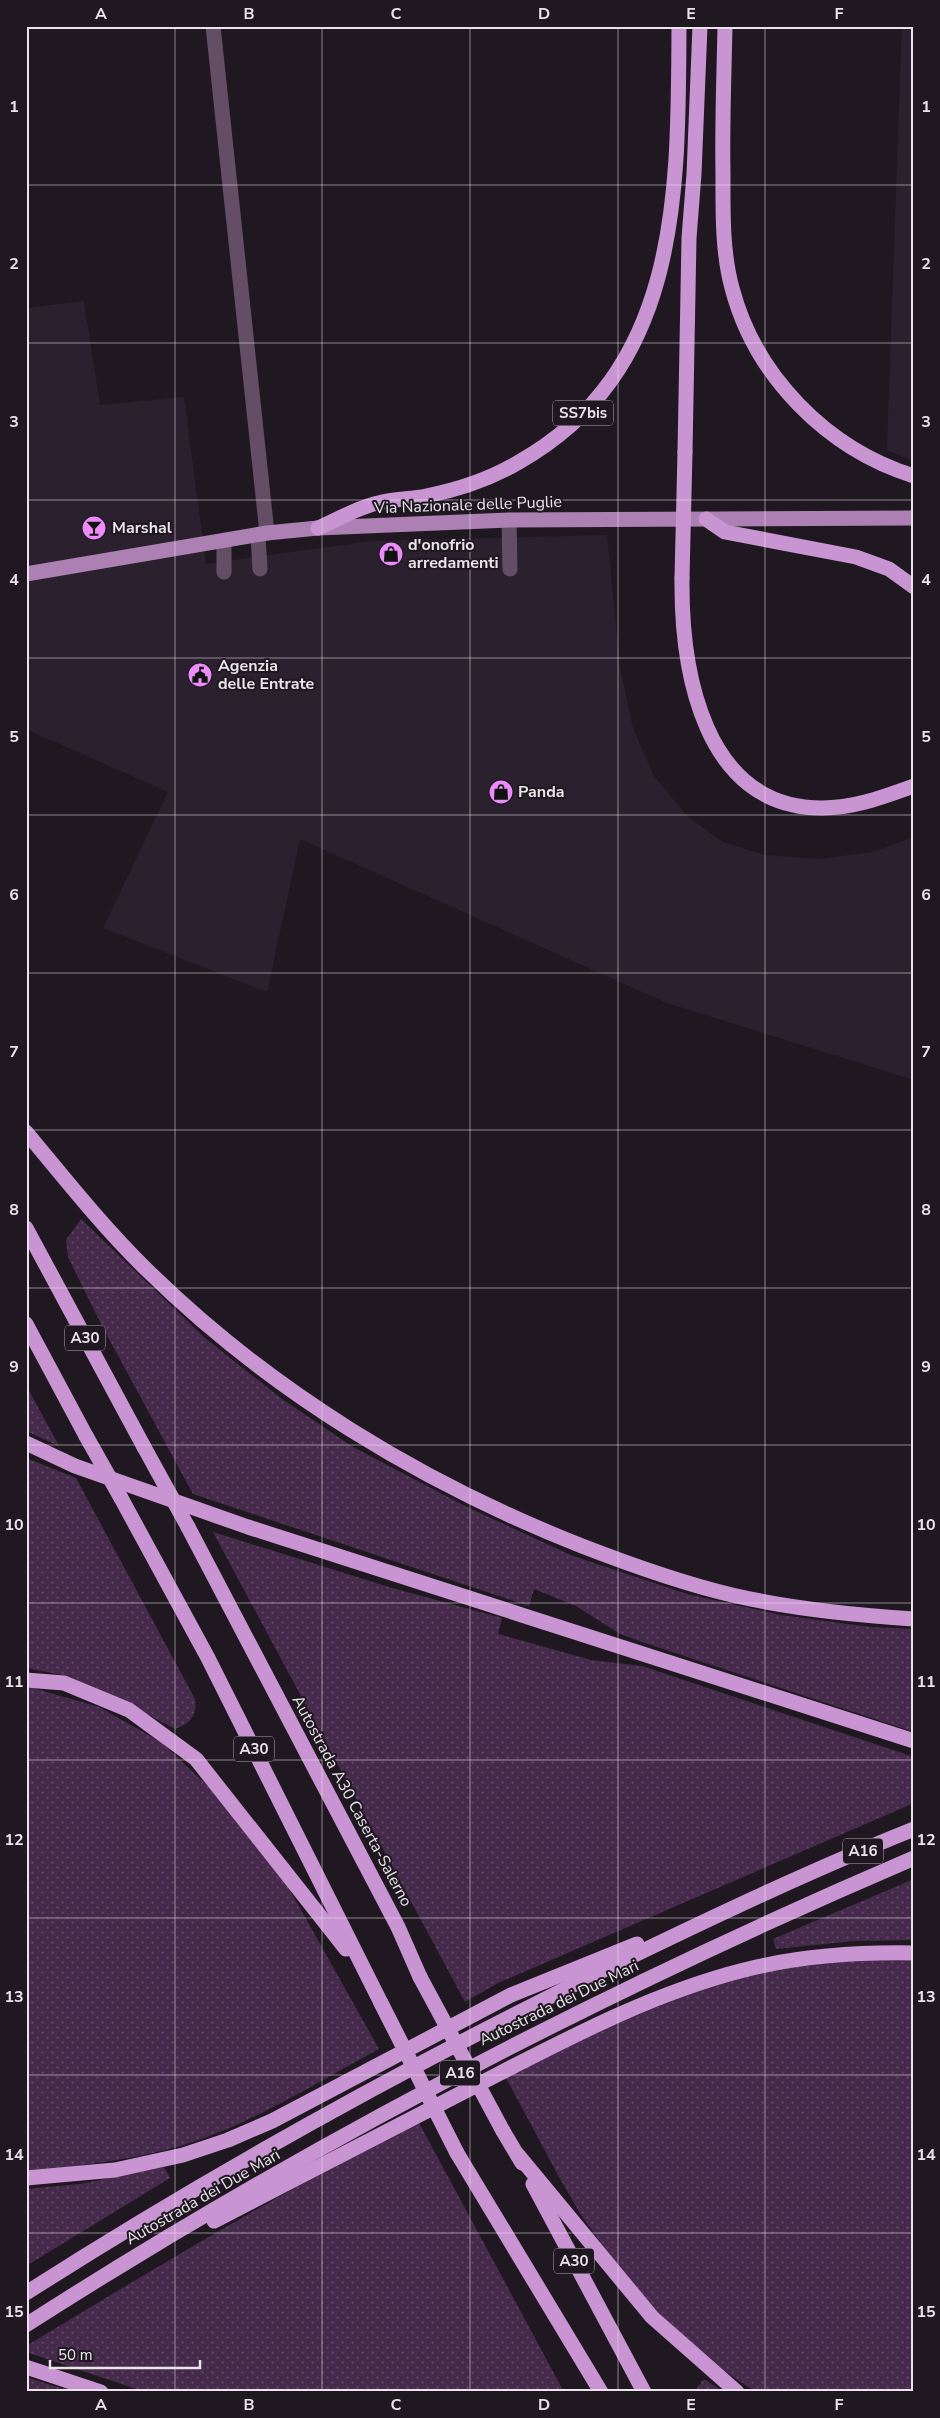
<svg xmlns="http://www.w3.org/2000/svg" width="940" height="2418" font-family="'Nunito Sans',sans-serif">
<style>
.built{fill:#2b202d}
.grass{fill:url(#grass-dots)}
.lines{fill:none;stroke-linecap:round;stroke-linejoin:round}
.minor{stroke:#634e66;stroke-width:15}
.major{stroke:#ac80b3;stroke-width:15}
.highway{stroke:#c994d2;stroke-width:15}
.highway-bridge{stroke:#c994d2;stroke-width:15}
.grid{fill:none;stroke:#e9e4ea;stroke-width:1;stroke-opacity:0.55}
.labels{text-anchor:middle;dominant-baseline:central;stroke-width:4;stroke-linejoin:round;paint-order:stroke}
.shield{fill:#201821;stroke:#ada7ae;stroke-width:1}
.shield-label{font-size:15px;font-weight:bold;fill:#e9e4ea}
.street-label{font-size:16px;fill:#e9e4ea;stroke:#201821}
.poi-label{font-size:16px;font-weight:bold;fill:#e9e4ea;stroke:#201821;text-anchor:start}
.neatline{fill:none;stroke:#e9e4ea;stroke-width:2}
.grid-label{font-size:16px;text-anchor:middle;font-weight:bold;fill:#e9e4ea}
</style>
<defs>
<pattern id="grass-dots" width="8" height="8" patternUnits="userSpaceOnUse" patternTransform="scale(1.25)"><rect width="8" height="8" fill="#462a4b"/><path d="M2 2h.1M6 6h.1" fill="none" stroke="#614965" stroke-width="1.8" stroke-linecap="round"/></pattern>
</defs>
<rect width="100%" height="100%" fill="#201821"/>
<!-- built -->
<g class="built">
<polygon points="902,26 914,26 914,462 887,450"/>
<polygon points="84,301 100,405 184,397 206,564 372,541 607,535 620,668 633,728 654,776 687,816 723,842 765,855 820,859 872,852 914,837 914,1080 667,1003 300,839 267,992 103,928 168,792 26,729 26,308"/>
</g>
<!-- grass -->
<g class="grass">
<polygon points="81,1219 205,1338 282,1399 353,1447 467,1507 573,1556 687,1594 781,1615 870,1627 914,1629 914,1732 639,1641 620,1634 576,1606 534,1589 529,1606 193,1494 102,1326 68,1257 66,1240"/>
<polygon points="26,1385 59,1446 26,1431"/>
<path d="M26 1458 76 1478 195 1699C197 1715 191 1724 175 1729L117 1698 68 1676 26 1668Z"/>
<polygon points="213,1532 389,1587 502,1618 498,1634 591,1660 642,1666 914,1757 914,1803 498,1983 465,2002"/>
<path d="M26 1686 99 1707 161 1742 213 1791 278 1869 379 2049C312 2085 246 2128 173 2148 125 2161 75 2166 26 2172Z"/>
<polygon points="914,1879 914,1940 854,1941 776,1949 773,1939"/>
<polygon points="914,1958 914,2392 756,2392 717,2366 656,2310 606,2250 581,2215 559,2177 505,2076 604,2029 725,1979 802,1961"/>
<path d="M418 2121 564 2392H145L26 2352V2346C155 2268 284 2191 418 2121Z"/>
<polygon points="164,2167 170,2178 26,2266 26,2189 80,2184"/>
<polygon points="26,2377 63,2389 64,2386 81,2392 26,2392"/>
<polygon points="703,2380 706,2380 723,2392 694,2392"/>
</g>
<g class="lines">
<!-- minor -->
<g class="minor">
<polyline points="213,26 267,533"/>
<polyline points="509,520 510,569"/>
<polyline points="258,536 260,569"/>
<polyline points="224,541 224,572"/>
</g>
<!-- major -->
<polyline class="major" points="26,574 267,533 318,528 509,520 914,518"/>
<!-- highway -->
<g class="highway">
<path d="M725 26C724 76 722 125 723 174 723 212 722 251 732 288 755 376 827 449 914 476"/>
<polyline points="685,452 689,238 694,174 700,26"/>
<polyline points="706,519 725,532 856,557 889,569 914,587"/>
<path d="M318 528C337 520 358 507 378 503 394 499 410 499 426 496 457 490 492 478 519 462 682 370 678 190 679 26"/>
<path d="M682 578C681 670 703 808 822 808 855 808 883 797 914 786"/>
<path d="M26 1132C65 1179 103 1227 147 1270 270 1391 422 1483 582 1546 631 1565 681 1583 732 1595 792 1609 853 1615 914 1619"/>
<polyline points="26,1228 144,1447"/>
<polyline points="26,1324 86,1436"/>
<polyline points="26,1443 75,1466 248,1527 914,1741"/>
<polyline points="121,1498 208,1658 381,2003"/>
<polyline points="188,1527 398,1927 420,1977"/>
<polyline points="26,1680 64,1683 129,1710 196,1759 346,1949"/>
<polyline points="503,2131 522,2163"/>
<polyline points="457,2153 601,2392"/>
<polyline points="518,2155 652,2317 737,2392"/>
<polyline points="26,2178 115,2170 183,2155 228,2140 272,2121 511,1995 637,1944"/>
<polyline points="533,2184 644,2392"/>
<path d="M214 2221C301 2176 387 2131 475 2086 561 2042 649 1994 744 1970 799 1956 856 1952 914 1953"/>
<path d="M26 2293C217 2171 417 2061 620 1962 717 1915 814 1869 914 1829"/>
<path d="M26 2325C308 2144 606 1990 914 1858"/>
<polyline points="26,2367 101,2392"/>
</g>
<!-- highway-bridge -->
<g class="highway-bridge">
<polyline points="682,578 685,452"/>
<polyline points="86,1436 121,1498"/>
<polyline points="144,1447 188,1527"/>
<polyline points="420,1977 503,2131"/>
<polyline points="381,2003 457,2153"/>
</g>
</g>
<!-- grid -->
<path class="grid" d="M175 26V2392M322 26V2392M470 26V2392M618 26V2392M765 26V2392M26 185H914M26 343H914M26 500H914M26 658H914M26 815H914M26 973H914M26 1130H914M26 1288H914M26 1445H914M26 1603H914M26 1760H914M26 1918H914M26 2075H914M26 2233H914"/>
<!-- icons -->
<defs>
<symbol id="bar-disc" viewBox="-11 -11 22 22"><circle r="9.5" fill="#ec8cfb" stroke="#201821"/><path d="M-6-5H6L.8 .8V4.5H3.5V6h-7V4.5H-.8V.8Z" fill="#111"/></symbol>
<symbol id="shop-disc" viewBox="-11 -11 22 22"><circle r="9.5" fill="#ec8cfb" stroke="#201821"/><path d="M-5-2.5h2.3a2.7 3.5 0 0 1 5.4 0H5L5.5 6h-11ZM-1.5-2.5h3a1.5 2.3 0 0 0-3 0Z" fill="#111"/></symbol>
<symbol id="civic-disc" viewBox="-11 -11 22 22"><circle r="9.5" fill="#ec8cfb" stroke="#201821"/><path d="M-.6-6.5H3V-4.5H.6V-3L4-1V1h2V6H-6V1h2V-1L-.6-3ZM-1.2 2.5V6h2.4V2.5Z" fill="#111"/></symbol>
</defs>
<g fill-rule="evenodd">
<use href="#bar-disc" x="80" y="514" width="28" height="28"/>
<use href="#shop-disc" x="377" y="540" width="28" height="28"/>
<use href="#civic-disc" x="186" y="661" width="28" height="28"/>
<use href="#shop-disc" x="487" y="778" width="28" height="28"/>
</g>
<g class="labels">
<!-- shield labels -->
<g class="shield">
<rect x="553" y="400.5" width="60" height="25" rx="4"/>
<rect x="65" y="1325.5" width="40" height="25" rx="4"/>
<rect x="234" y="1736.5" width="40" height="25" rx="4"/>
<rect x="843" y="1838.5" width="40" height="25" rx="4"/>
<rect x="440" y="2060.5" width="40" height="25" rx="4"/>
<rect x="554" y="2248.5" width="40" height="25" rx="4"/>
</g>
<g class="shield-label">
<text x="583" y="413">SS7bis</text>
<text x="85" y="1338">A30</text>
<text x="254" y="1749">A30</text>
<text x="863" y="1851">A16</text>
<text x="460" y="2073">A16</text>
<text x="574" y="2261">A30</text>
</g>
<!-- street labels -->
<g class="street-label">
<text transform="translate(468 505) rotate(-2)">Via Nazionale delle Puglie</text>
<text transform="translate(352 1801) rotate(62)">Autostrada A30 Caserta-Salerno</text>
<text transform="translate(559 2003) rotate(-26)">Autostrada dei Due Mari</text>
<text transform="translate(203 2197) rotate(-30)">Autostrada dei Due Mari</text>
</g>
<!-- poi labels -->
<g class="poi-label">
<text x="112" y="528">Marshal</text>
<text x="408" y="545">d'onofrio<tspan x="408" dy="18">arredamenti</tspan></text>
<text x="218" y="666">Agenzia<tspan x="218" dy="18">delle Entrate</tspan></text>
<text x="518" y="792">Panda</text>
</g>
</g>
<!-- border -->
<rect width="940" height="2418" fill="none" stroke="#201821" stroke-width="55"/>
<!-- scale -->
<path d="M50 2360v8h150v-8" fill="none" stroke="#e9e4ea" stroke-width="2.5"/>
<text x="58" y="2360" font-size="15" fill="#e9e4ea" stroke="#201821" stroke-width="4" paint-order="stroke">50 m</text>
<rect x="28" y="28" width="884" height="2362" class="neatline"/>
<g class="grid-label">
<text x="101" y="19">A</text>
<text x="249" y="19">B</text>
<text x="396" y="19">C</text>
<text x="544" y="19">D</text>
<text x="691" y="19">E</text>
<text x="839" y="19">F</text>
<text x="14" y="112">1</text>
<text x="926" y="112">1</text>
<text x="14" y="269">2</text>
<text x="926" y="269">2</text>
<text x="14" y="427">3</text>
<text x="926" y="427">3</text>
<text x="14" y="585">4</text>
<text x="926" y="585">4</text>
<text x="14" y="742">5</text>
<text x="926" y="742">5</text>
<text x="14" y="900">6</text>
<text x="926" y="900">6</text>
<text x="14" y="1057">7</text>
<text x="926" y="1057">7</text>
<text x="14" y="1215">8</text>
<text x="926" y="1215">8</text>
<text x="14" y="1372">9</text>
<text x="926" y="1372">9</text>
<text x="14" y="1530">10</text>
<text x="926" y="1530">10</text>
<text x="14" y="1687">11</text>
<text x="926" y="1687">11</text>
<text x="14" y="1845">12</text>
<text x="926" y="1845">12</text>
<text x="14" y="2002">13</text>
<text x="926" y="2002">13</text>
<text x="14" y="2160">14</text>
<text x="926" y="2160">14</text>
<text x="14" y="2317">15</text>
<text x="926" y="2317">15</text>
<text x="101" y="2410">A</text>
<text x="249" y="2410">B</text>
<text x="396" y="2410">C</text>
<text x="544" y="2410">D</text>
<text x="691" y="2410">E</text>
<text x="839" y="2410">F</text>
</g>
</svg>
